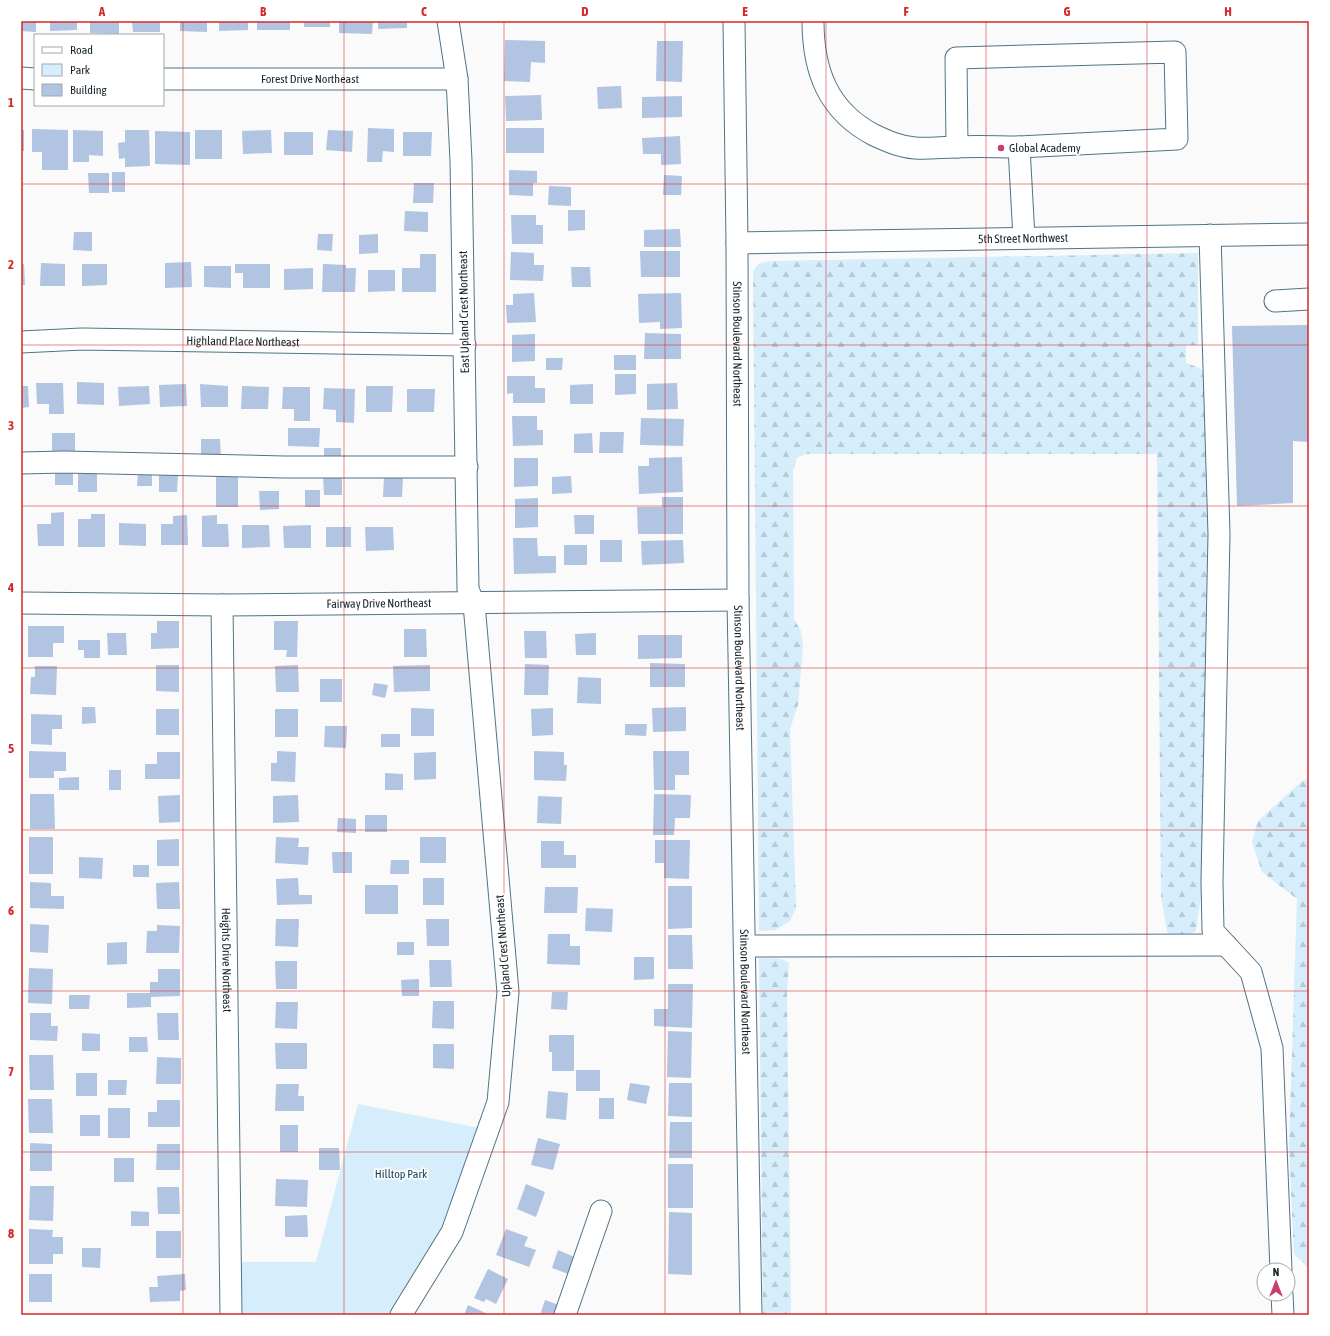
<svg xmlns="http://www.w3.org/2000/svg" width="1330" height="1336" font-family="'Asap Condensed',sans-serif">
<style>
.forest{fill:url(#forest-firs)}
.park{fill:#d6edfb}
.building{fill:#b1c4e2}
.lines{fill:none;stroke-linecap:round;stroke-linejoin:round}
.minor-casing{stroke:#527386;stroke-width:23}
.minor{stroke:#fff;stroke-width:21}
.grid{fill:none;stroke:#d62828;stroke-width:1;stroke-opacity:0.55}
.poi-dot{fill:#ca3d6d;stroke:#fff;stroke-width:1.5}
.labels{text-anchor:middle;dominant-baseline:central;stroke-width:3.5;stroke-linejoin:round;paint-order:stroke}
.street-label{font-size:12px;fill:#15232a;stroke:#fff}
.poi-label{font-size:12px;fill:#15232a;stroke:#fff;text-anchor:start}
.park-label{font-size:12px;fill:#113e54;stroke:#fff}
.neatline{fill:none;stroke:#d62828;stroke-width:1.5}
.grid-label{font-size:13px;text-anchor:middle;font-weight:bold;fill:#d62828}
</style>
<defs>
<pattern id="forest-firs" width="22" height="20" patternUnits="userSpaceOnUse"><rect width="22" height="20" fill="#d6edfb"/><path d="M5 1l3.5 6h-7zM16 11l3.5 6h-7z" fill="#b7cbd7"/></pattern>
</defs>
<rect width="100%" height="100%" fill="#fafafa"/>
<!-- forest -->
<g class="forest">
<path d="M1198 253V345H1186V363C1198 367 1206 370 1212 383L1202 886 1197 926 1195 932 1182 936 1170 937 1167 931 1161 896 1157 454H806L797 458 793 471 794 619 801 631 803 646 798 705 790 729 796 908 790 921 775 930 759 931 753 272C757 263 762 262 771 261Z"/>
<polygon points="1309,779 1309,1268 1294,1254 1289,1146 1297,899 1262,872 1252,842 1258,821 1302,781"/>
<polygon points="759,958 782,959 789,963 787,993 791,1315 763,1315"/>
</g>
<!-- park -->
<polygon class="park" points="358,1104 480,1128 444,1225 389,1315 241,1315 239,1262 316,1262"/>
<!-- building -->
<g class="building">
<polygon points="21,21 36,21 36,32 21,31"/>
<polygon points="50,21 77,21 77,30 50,31"/>
<polygon points="90,21 119,21 119,34 90,33"/>
<polygon points="132,21 160,21 160,32 133,32"/>
<polygon points="180,21 207,21 207,32 180,31"/>
<polygon points="219,21 248,21 248,30 219,31"/>
<rect x="257" y="21" width="33" height="9"/>
<rect x="304" y="21" width="26" height="6"/>
<polygon points="339,21 373,21 372,34 339,33"/>
<polygon points="378,21 407,21 407,28 378,29"/>
<polygon points="505,40 545,41 545,63 531,62 530,82 504,81"/>
<polygon points="657,41 683,41 682,82 656,81"/>
<polygon points="621,86 622,108 598,109 597,87"/>
<polygon points="541,95 542,120 506,121 505,96"/>
<polygon points="682,96 682,117 642,118 642,97"/>
<polygon points="368,128 394,129 394,152 383,151 382,162 367,162"/>
<rect x="506" y="128" width="38" height="25"/>
<polygon points="32,129 68,130 68,170 42,170 42,152 32,152"/>
<rect x="21" y="130" width="3" height="21"/>
<polygon points="73,130 103,131 103,156 89,155 89,162 73,162"/>
<polygon points="125,130 149,130 150,166 125,167 125,158 119,159 118,143 125,142"/>
<rect x="195" y="130" width="27" height="29"/>
<polygon points="271,130 272,153 243,154 242,131"/>
<polygon points="328,130 353,131 352,152 326,150"/>
<polygon points="155,131 190,132 190,165 155,164"/>
<rect x="284" y="132" width="29" height="23"/>
<polygon points="403,132 432,132 431,156 403,156"/>
<polygon points="680,136 681,164 661,165 661,154 643,154 642,138"/>
<polygon points="509,170 537,171 537,183 533,183 533,196 509,195"/>
<rect x="112" y="172" width="13" height="20"/>
<polygon points="88,173 109,173 109,193 89,193"/>
<polygon points="664,175 682,176 681,195 663,195"/>
<polygon points="414,183 434,183 433,203 413,203"/>
<polygon points="549,186 571,187 571,206 548,205"/>
<polygon points="568,210 585,210 585,230 568,231"/>
<polygon points="405,211 428,212 428,232 404,231"/>
<polygon points="511,215 536,215 536,225 543,225 543,244 512,244"/>
<polygon points="680,229 681,247 644,247 644,230"/>
<polygon points="74,232 92,232 92,251 73,250"/>
<polygon points="318,234 333,234 332,251 317,250"/>
<polygon points="378,234 378,253 359,254 359,235"/>
<polygon points="640,251 680,251 680,277 641,277"/>
<polygon points="511,252 534,253 534,265 544,265 543,281 510,280"/>
<polygon points="420,254 436,254 436,292 402,292 402,268 420,268"/>
<polygon points="191,262 192,287 165,288 165,263"/>
<polygon points="41,263 65,264 65,286 40,286"/>
<polygon points="21,264 24,264 25,285 21,285"/>
<polygon points="82,264 107,264 107,285 82,286"/>
<polygon points="235,264 270,264 270,288 243,288 243,273 235,273"/>
<polygon points="323,264 346,265 346,268 356,268 355,292 322,292"/>
<polygon points="204,266 231,266 231,288 204,287"/>
<polygon points="571,267 590,267 591,287 572,287"/>
<polygon points="313,268 313,289 284,290 284,269"/>
<polygon points="368,270 395,270 395,291 368,292"/>
<polygon points="534,293 536,322 507,323 506,305 513,305 513,294"/>
<polygon points="681,293 682,328 660,329 660,322 639,323 638,294"/>
<polygon points="1309,325 1309,442 1293,441 1293,503 1237,506 1232,326"/>
<polygon points="645,333 681,334 681,359 644,359"/>
<polygon points="535,334 535,361 512,362 512,335"/>
<rect x="614" y="355" width="22" height="15"/>
<polygon points="546,358 563,358 562,370 546,370"/>
<polygon points="615,374 636,374 636,394 615,395"/>
<polygon points="507,376 535,376 535,388 545,388 545,403 513,403 513,393 507,394"/>
<polygon points="77,382 104,383 104,405 77,404"/>
<polygon points="36,383 63,383 64,414 49,414 49,404 37,404"/>
<polygon points="677,383 678,409 647,410 647,384"/>
<polygon points="186,384 187,406 160,407 159,385"/>
<polygon points="200,384 228,386 228,407 201,407"/>
<polygon points="593,384 593,404 570,404 570,385"/>
<polygon points="21,386 28,386 29,407 21,408"/>
<polygon points="149,386 150,404 119,406 118,387"/>
<polygon points="242,386 269,387 268,409 241,409"/>
<polygon points="366,386 393,386 392,412 366,412"/>
<polygon points="283,387 310,387 310,421 294,421 294,409 282,409"/>
<polygon points="324,388 355,389 354,423 336,422 336,410 323,409"/>
<polygon points="407,389 435,389 434,412 407,412"/>
<polygon points="512,416 537,416 537,430 543,430 543,445 513,446"/>
<polygon points="641,418 684,419 683,446 640,445"/>
<polygon points="288,428 320,428 319,447 288,446"/>
<polygon points="600,432 624,432 623,453 599,453"/>
<rect x="52" y="433" width="23" height="24"/>
<polygon points="592,433 593,453 574,453 574,434"/>
<polygon points="201,439 220,439 221,459 201,460"/>
<rect x="324" y="448" width="17" height="14"/>
<polygon points="682,457 683,492 639,494 638,466 649,466 649,458"/>
<polygon points="514,458 538,458 538,486 514,487"/>
<rect x="55" y="472" width="18" height="13"/>
<polygon points="97,472 97,492 78,492 78,473"/>
<polygon points="138,473 152,474 152,486 137,486"/>
<polygon points="159,474 178,474 177,492 159,492"/>
<polygon points="216,475 238,476 238,507 216,507"/>
<polygon points="323,475 342,475 342,495 324,495"/>
<polygon points="384,476 403,476 402,497 383,497"/>
<polygon points="571,476 572,493 552,494 552,477"/>
<rect x="305" y="490" width="15" height="17"/>
<polygon points="259,491 279,491 279,509 260,510"/>
<polygon points="662,497 683,497 683,534 638,534 637,507 662,507"/>
<polygon points="538,498 538,527 515,528 515,499"/>
<polygon points="64,512 64,546 38,546 37,524 51,524 51,513"/>
<polygon points="91,514 105,514 105,547 78,547 78,519 91,519"/>
<polygon points="187,515 188,545 161,545 161,524 173,524 173,516"/>
<polygon points="217,515 217,524 228,524 229,547 202,547 202,516"/>
<polygon points="574,515 594,515 594,534 575,534"/>
<polygon points="119,523 146,524 146,546 119,545"/>
<polygon points="242,525 269,525 270,547 242,548"/>
<polygon points="311,525 311,548 284,548 283,526"/>
<rect x="326" y="527" width="25" height="20"/>
<polygon points="365,527 393,527 394,550 366,551"/>
<polygon points="513,538 537,538 538,556 556,556 556,573 514,574"/>
<rect x="600" y="540" width="22" height="22"/>
<polygon points="683,540 684,563 642,565 641,541"/>
<rect x="564" y="545" width="23" height="20"/>
<polygon points="157,621 179,621 179,648 151,649 151,633 157,633"/>
<polygon points="274,621 298,621 297,657 286,657 287,650 274,650"/>
<polygon points="28,626 64,626 64,643 53,643 53,657 28,657"/>
<polygon points="404,629 426,629 427,657 404,657"/>
<polygon points="524,631 546,631 547,658 525,658"/>
<polygon points="107,633 126,633 127,655 108,655"/>
<polygon points="596,633 596,655 576,655 575,634"/>
<polygon points="638,635 682,635 682,658 638,659"/>
<polygon points="78,640 100,640 100,658 84,658 84,650 78,650"/>
<polygon points="650,663 685,664 685,687 650,687"/>
<polygon points="525,664 549,665 548,695 524,695"/>
<polygon points="156,665 179,665 179,692 156,691"/>
<polygon points="298,665 299,692 276,692 275,666"/>
<polygon points="430,665 430,691 394,692 393,666"/>
<polygon points="35,666 57,666 56,695 30,694 31,677 35,677"/>
<polygon points="578,677 601,678 601,704 577,703"/>
<rect x="320" y="679" width="22" height="23"/>
<polygon points="374,683 388,685 385,698 372,695"/>
<polygon points="82,707 95,707 96,723 82,724"/>
<polygon points="686,707 686,731 653,732 652,708"/>
<polygon points="411,708 434,709 434,736 411,736"/>
<polygon points="553,708 553,735 532,736 531,709"/>
<rect x="156" y="709" width="23" height="26"/>
<rect x="275" y="709" width="23" height="28"/>
<polygon points="31,714 62,715 62,729 52,729 52,745 31,744"/>
<polygon points="625,724 647,724 646,736 625,735"/>
<polygon points="325,726 347,726 346,748 324,747"/>
<rect x="381" y="734" width="19" height="13"/>
<polygon points="29,751 66,752 66,771 54,771 54,778 29,778"/>
<polygon points="277,751 296,752 295,782 271,781 271,763 277,763"/>
<polygon points="534,751 564,752 564,765 567,765 566,781 534,780"/>
<polygon points="653,751 689,751 689,775 675,775 675,790 654,790"/>
<polygon points="157,752 180,752 180,779 145,779 145,764 157,764"/>
<polygon points="436,752 436,779 414,780 414,753"/>
<rect x="109" y="770" width="12" height="20"/>
<polygon points="385,773 403,774 403,790 385,790"/>
<polygon points="79,777 79,790 59,790 59,778"/>
<polygon points="30,794 54,794 55,829 30,829"/>
<polygon points="654,794 691,795 690,818 675,818 674,835 653,835"/>
<polygon points="180,795 180,822 159,823 158,796"/>
<polygon points="298,795 299,822 273,823 273,796"/>
<polygon points="538,796 562,797 561,824 537,823"/>
<rect x="365" y="815" width="22" height="17"/>
<polygon points="338,818 356,819 356,833 337,832"/>
<rect x="29" y="837" width="24" height="37"/>
<polygon points="276,837 299,838 298,847 309,847 308,865 275,863"/>
<rect x="420" y="837" width="26" height="26"/>
<polygon points="179,839 179,866 157,866 157,840"/>
<polygon points="655,840 690,840 689,879 664,878 664,863 655,863"/>
<polygon points="541,841 564,841 564,855 576,855 576,868 541,868"/>
<polygon points="332,852 352,852 352,873 333,873"/>
<polygon points="79,857 103,858 102,879 79,878"/>
<polygon points="391,860 409,860 409,874 390,874"/>
<rect x="133" y="865" width="16" height="12"/>
<polygon points="298,878 299,895 312,895 312,904 277,905 276,879"/>
<rect x="423" y="878" width="21" height="27"/>
<polygon points="30,882 51,883 51,896 64,896 64,909 30,908"/>
<polygon points="179,882 180,909 157,909 156,883"/>
<rect x="365" y="885" width="33" height="29"/>
<polygon points="668,886 692,886 692,928 668,929"/>
<polygon points="545,887 578,887 577,913 544,913"/>
<polygon points="586,908 613,909 612,932 585,931"/>
<polygon points="276,919 299,919 298,947 275,946"/>
<polygon points="426,919 449,919 449,946 427,946"/>
<polygon points="30,924 49,925 48,953 30,952"/>
<polygon points="157,925 180,926 179,953 146,953 147,931 157,931"/>
<polygon points="548,934 570,934 570,946 580,946 580,965 547,964"/>
<polygon points="668,935 692,935 693,969 668,969"/>
<polygon points="127,942 127,964 107,965 107,943"/>
<rect x="397" y="942" width="17" height="13"/>
<polygon points="634,957 654,957 654,979 634,980"/>
<polygon points="429,960 451,960 452,987 430,987"/>
<polygon points="275,961 297,961 297,989 276,989"/>
<polygon points="29,968 53,969 52,1004 28,1003"/>
<polygon points="158,969 180,969 180,996 151,997 151,1007 127,1008 127,993 150,993 150,982 158,982"/>
<polygon points="419,979 419,996 402,996 401,980"/>
<polygon points="668,984 693,984 692,1028 654,1026 654,1009 668,1009"/>
<polygon points="552,992 568,992 567,1010 551,1009"/>
<polygon points="69,995 90,995 89,1009 69,1009"/>
<polygon points="433,1001 454,1001 454,1029 432,1028"/>
<polygon points="276,1002 298,1002 297,1029 275,1028"/>
<polygon points="30,1013 51,1013 51,1026 58,1026 57,1041 30,1040"/>
<polygon points="157,1013 178,1013 179,1040 158,1040"/>
<polygon points="668,1031 692,1032 691,1078 667,1077"/>
<polygon points="82,1033 100,1034 100,1051 82,1051"/>
<polygon points="549,1035 574,1035 574,1071 552,1071 552,1052 549,1052"/>
<polygon points="129,1037 147,1037 148,1052 129,1052"/>
<polygon points="275,1043 307,1043 307,1069 276,1069"/>
<polygon points="433,1044 454,1044 454,1069 433,1068"/>
<polygon points="29,1055 53,1055 54,1090 30,1090"/>
<polygon points="157,1057 181,1058 181,1084 156,1084"/>
<rect x="576" y="1070" width="24" height="21"/>
<rect x="76" y="1073" width="21" height="23"/>
<polygon points="108,1080 127,1080 126,1095 108,1095"/>
<polygon points="630,1083 650,1086 646,1104 627,1100"/>
<polygon points="669,1083 692,1083 692,1117 668,1116"/>
<polygon points="276,1084 299,1084 298,1096 304,1096 304,1111 275,1111"/>
<polygon points="548,1091 568,1093 566,1120 546,1118"/>
<rect x="599" y="1098" width="15" height="21"/>
<polygon points="28,1099 52,1099 53,1133 29,1133"/>
<polygon points="157,1100 180,1100 180,1127 148,1127 148,1112 157,1112"/>
<rect x="108" y="1108" width="22" height="30"/>
<rect x="80" y="1115" width="20" height="21"/>
<polygon points="670,1122 692,1122 692,1158 669,1158"/>
<rect x="280" y="1125" width="18" height="27"/>
<polygon points="538,1138 560,1144 553,1170 531,1165"/>
<polygon points="30,1143 52,1144 52,1171 30,1171"/>
<polygon points="157,1144 180,1144 180,1170 156,1170"/>
<polygon points="319,1148 339,1148 340,1170 319,1170"/>
<rect x="114" y="1158" width="20" height="24"/>
<rect x="668" y="1164" width="25" height="44"/>
<polygon points="276,1179 308,1180 307,1207 275,1206"/>
<polygon points="526,1184 545,1192 536,1217 517,1209"/>
<polygon points="30,1186 54,1186 53,1221 29,1220"/>
<polygon points="157,1187 179,1187 180,1214 158,1214"/>
<polygon points="131,1211 149,1212 149,1226 131,1226"/>
<polygon points="669,1212 692,1213 692,1275 668,1274"/>
<polygon points="307,1215 308,1237 285,1237 285,1216"/>
<polygon points="29,1229 53,1230 52,1237 63,1237 63,1254 53,1254 53,1264 29,1264"/>
<polygon points="506,1229 528,1237 524,1246 536,1250 529,1267 496,1255"/>
<rect x="156" y="1231" width="25" height="27"/>
<polygon points="82,1248 101,1248 100,1268 82,1267"/>
<polygon points="558,1250 577,1258 571,1275 552,1268"/>
<polygon points="488,1269 508,1279 496,1304 486,1299 484,1302 474,1298"/>
<rect x="29" y="1274" width="23" height="28"/>
<polygon points="185,1274 186,1290 180,1291 180,1301 150,1302 149,1287 158,1287 157,1276"/>
<polygon points="545,1300 559,1305 556,1315 540,1315"/>
<polygon points="468,1305 490,1315 464,1315"/>
</g>
<g class="lines">
<defs>
<g id="minor">
<path id="s1" d="M734 21 737 243 738 600 751 1315"/>
<path d="M813 21C813 71 828 111 874 135 887 141 900 147 915 148 929 149 943 147 957 147 978 146 998 147 1019 147L1024 238"/>
<polyline points="21,78 35,79"/>
<path id="s2" d="M163 79H457"/>
<polyline points="957,147 956,58 1175,52 1177,139 1019,147"/>
<polyline points="1210,235 1219,534 1212,881 1213,931 1251,972 1272,1048 1281,1270"/>
<path id="s3" d="M737 243 1309 234"/>
<polyline points="1275,301 1309,299"/>
<path id="s4" d="M21 342 82 339 465 345"/>
<polyline points="21,463 64,462 284,467 467,467"/>
<path id="s5" d="M21 603 222 605 738 600"/>
<path id="s6" d="M222 605 231 1315"/>
<polyline points="745,946 1226,945"/>
<polyline points="1282,1294 1283,1315"/>
<polyline points="401,1315 452,1232 498,1102 508,992 474,604 468,589 461,161 457,79 448,21"/>
<polyline points="565,1315 601,1211"/>
</g>
</defs>
<!-- minor casing -->
<use href="#minor" class="minor-casing"/>
<!-- minor -->
<use href="#minor" class="minor"/>
</g>
<!-- grid -->
<path class="grid" d="M183 21V1315M344 21V1315M504 21V1315M665 21V1315M826 21V1315M986 21V1315M1147 21V1315M21 184H1309M21 345H1309M21 506H1309M21 668H1309M21 830H1309M21 991H1309M21 1152H1309"/>
<!-- markers -->
<circle class="poi-dot" cx="1001" cy="148" r="4"/>
<g class="labels">
<!-- street labels -->
<g class="street-label">
<text stroke="none"><textPath href="#s2" startOffset="147">Forest Drive Northeast</textPath></text>
<text stroke="none"><textPath href="#s3" startOffset="286">5th Street Northwest</textPath></text>
<text transform="translate(464 312) rotate(-91)">East Upland Crest Northeast</text>
<text stroke="none"><textPath href="#s4" startOffset="222">Highland Place Northeast</textPath></text>
<text stroke="none"><textPath href="#s1" startOffset="323">Stinson Boulevard Northeast</textPath></text>
<text stroke="none"><textPath href="#s5" startOffset="358">Fairway Drive Northeast</textPath></text>
<text stroke="none"><textPath href="#s1" startOffset="647">Stinson Boulevard Northeast</textPath></text>
<text transform="translate(503 946) rotate(-94)">Upland Crest Northeast</text>
<text stroke="none"><textPath href="#s6" startOffset="355">Heights Drive Northeast</textPath></text>
<text stroke="none"><textPath href="#s1" startOffset="971">Stinson Boulevard Northeast</textPath></text>
</g>
<!-- poi labels -->
<g class="poi-label">
<text x="1009" y="148">Global Academy</text>
</g>
<!-- park labels -->
<g class="park-label">
<text x="401" y="1174">Hilltop Park</text>
</g>
</g>
<!-- border -->
<rect width="1330" height="1336" fill="none" stroke="#ffffff" stroke-width="44"/>
<!-- legend -->
<rect x="34" y="34" width="130" height="72" fill="#ffffff" stroke="#a1a7aa"/>
<rect x="42" y="47" width="20" height="6" fill="#ffffff" stroke="#a1a7aa"/>
<text x="70" y="54" font-size="12" fill="#15232a">Road</text>
<rect x="42" y="64" width="20" height="12" fill="#d6edfb" stroke="#a1a7aa"/>
<text x="70" y="74" font-size="12" fill="#15232a">Park</text>
<rect x="42" y="84" width="20" height="12" fill="#b1c4e2" stroke="#a1a7aa"/>
<text x="70" y="94" font-size="12" fill="#15232a">Building</text>
<!-- north arrow -->
<g transform="translate(1276 1282)"><circle r="19" fill="#ffffff" stroke="#a1a7aa"/>
<path d="M0-3L7 15L0 10L-7 15Z" fill="#ca3d6d"/>
<text y="-6" font-size="11" font-weight="bold" text-anchor="middle" fill="#15232a">N</text>
</g>
<rect x="22" y="22" width="1286" height="1292" class="neatline"/>
<g class="grid-label">
<text x="102" y="16">A</text>
<text x="263" y="16">B</text>
<text x="424" y="16">C</text>
<text x="585" y="16">D</text>
<text x="745" y="16">E</text>
<text x="906" y="16">F</text>
<text x="1067" y="16">G</text>
<text x="1228" y="16">H</text>
<text x="11" y="107">1</text>
<text x="11" y="269">2</text>
<text x="11" y="430">3</text>
<text x="11" y="592">4</text>
<text x="11" y="753">5</text>
<text x="11" y="915">6</text>
<text x="11" y="1076">7</text>
<text x="11" y="1238">8</text>
</g>
</svg>
